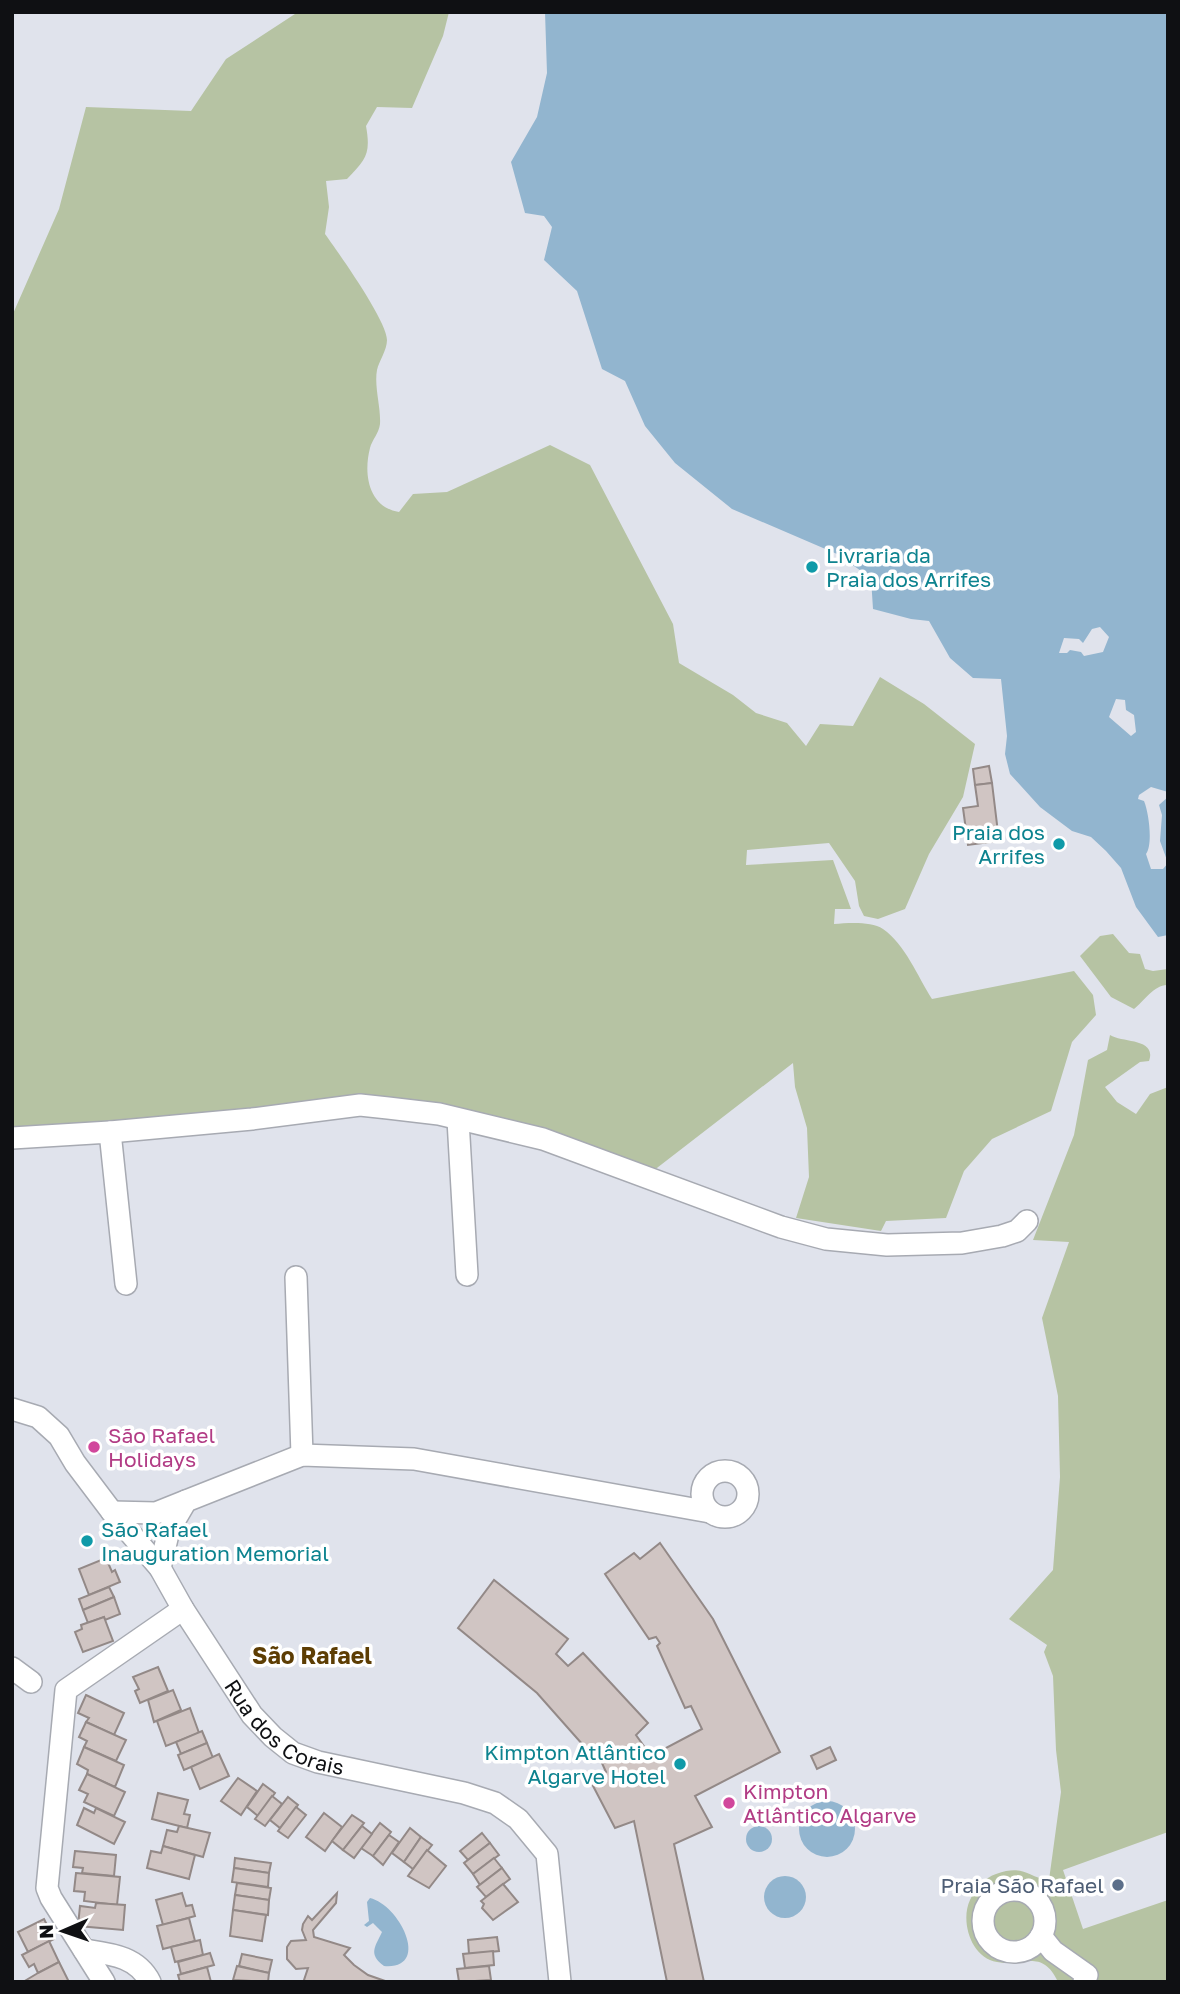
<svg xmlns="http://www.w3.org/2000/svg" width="1180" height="1994" font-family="'Golos Text',sans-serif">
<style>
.green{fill:#b6c3a3}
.water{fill:#92b5cf;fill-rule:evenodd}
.building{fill:#d0c5c3;stroke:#938987;stroke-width:2}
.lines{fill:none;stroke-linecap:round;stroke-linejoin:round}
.minor-casing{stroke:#a7aab2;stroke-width:24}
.minor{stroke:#fff;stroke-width:21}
.culture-dot{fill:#0f9aa8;stroke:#fff;stroke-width:2.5}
.hotel-dot{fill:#d1479c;stroke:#fff;stroke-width:2.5}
.service-dot{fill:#5c6f8a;stroke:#fff;stroke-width:2.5}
.labels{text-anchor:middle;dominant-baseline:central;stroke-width:7;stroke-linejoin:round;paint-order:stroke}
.culture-label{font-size:21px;fill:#0d838f;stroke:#fff;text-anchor:start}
.hotel-label{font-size:21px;fill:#b23c85;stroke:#fff;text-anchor:start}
.street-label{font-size:21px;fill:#0f1013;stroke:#fff}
.service-label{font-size:21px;fill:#4e5e75;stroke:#fff;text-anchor:end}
.neighbourhood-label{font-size:23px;font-weight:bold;fill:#5d3d03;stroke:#fff}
</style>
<rect width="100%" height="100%" fill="#e0e3ec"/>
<!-- green -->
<g class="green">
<path d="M298 12H449L443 36 412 108 377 107 366 126C371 154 366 159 347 179L326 181 329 207 325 234C338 252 387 321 387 340 387 350 379 361 377 370 374 387 381 407 380 424 379 433 372 440 370 448 363 475 369 507 399 512L413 494 447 492 550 445 590 465 673 624 679 663 733 695 756 713 787 723 806 746 820 724 853 726 880 677 924 704 975 744 963 797 929 854 905 909 878 919 864 916 859 906 855 881 829 843 747 850 746 865 833 860 851 909H835L834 924C848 923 871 921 883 929 905 944 918 977 932 999L1074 971 1093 995 1096 1015 1072 1042 1051 1111 992 1139 964 1171 946 1218 886 1221 881 1231 796 1218 809 1177 807 1128 795 1087 793 1063 653 1171 494 1117 251 1114 12 1129V316L59 209 86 107 191 111 226 59Z"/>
<path d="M1113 934 1129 953 1140 954 1145 969 1153 971 1168 969V985C1155 984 1144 1001 1134 1009L1111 997 1080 956 1100 936Z"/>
<path d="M1110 1035C1123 1043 1157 1038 1149 1061L1140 1062 1105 1087 1117 1102 1136 1114 1150 1094 1168 1087V1832L1063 1870 1083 1929 1168 1900V1982H1058C1042 1948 1023 1967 997 1962 971 1958 960 1921 970 1900 975 1889 984 1878 996 1874 1024 1864 1026 1877 1049 1880L1061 1792 1056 1750 1053 1676 1044 1652 1047 1645 1009 1619 1053 1570 1060 1477 1058 1396 1042 1318 1069 1242 1033 1240 1074 1135 1088 1060 1107 1050Z"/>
</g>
<!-- water -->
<g class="water">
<path d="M545 12H1168V792L1151 787 1139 795 1138 799 1144 801C1149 813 1153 845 1146 854L1151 869H1163L1168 863V935L1158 937 1136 907 1121 868 1106 851 1091 837 1072 831 1040 807 1010 774 1005 754 1007 736 1001 679 973 678 950 658 929 621 911 619 873 609 871 578 837 554 732 509 675 463 645 426 625 381 602 369 577 291 544 260 552 227 544 216 525 213 511 162 537 117 547 73ZM1100 627 1109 637 1103 652 1084 656 1081 652 1070 650 1067 653H1059L1064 638 1079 639 1083 643 1092 629ZM1116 699 1125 700 1126 710 1134 715 1136 732 1131 736 1109 717Z"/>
<polygon points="1168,797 1168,863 1160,841 1162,815 1159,805"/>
<circle cx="827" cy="1829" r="28"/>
<circle cx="759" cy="1839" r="13"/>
<circle cx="785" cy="1897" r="21"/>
<path d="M370 1898C400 1905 432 1970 384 1966 368 1954 375 1947 382 1932L373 1923 367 1927 364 1925 369 1921 367 1902Z"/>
</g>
<!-- building -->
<g class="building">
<polygon points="989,766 992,783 975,785 973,769"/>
<polygon points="992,783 999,841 968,845 963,808 978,806 975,785"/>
<polygon points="660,1543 713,1619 780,1752 695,1796 712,1827 674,1844 704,1982 667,1982 634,1821 615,1828 591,1782 606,1772 597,1752 591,1754 537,1693 458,1628 494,1580 568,1639 556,1654 568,1666 583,1653 648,1723 636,1735 651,1756 702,1729 691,1706 685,1708 657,1646 660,1643 656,1637 649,1639 605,1574 634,1553 640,1559"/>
<polygon points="106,1558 112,1572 115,1570 120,1582 89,1595 79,1569"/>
<polygon points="109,1587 114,1597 83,1610 79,1599"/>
<polygon points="114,1597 120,1614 105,1620 104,1617 88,1623 83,1610"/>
<polygon points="104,1617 113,1641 83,1652 75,1632 82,1629 81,1625"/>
<polygon points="158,1667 168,1691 140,1703 135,1691 139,1689 133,1677"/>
<polygon points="173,1690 181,1710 154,1722 148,1700"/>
<polygon points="86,1695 124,1713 114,1735 86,1722 89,1718 78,1713"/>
<polygon points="190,1708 199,1733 166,1746 157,1721"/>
<polygon points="86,1722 126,1740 116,1761 84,1747 87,1741 79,1737"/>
<polygon points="202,1731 207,1743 181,1754 176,1742"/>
<polygon points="207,1743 213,1758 184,1770 178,1755"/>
<polygon points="84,1747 124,1765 115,1787 87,1774 88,1770 77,1764"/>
<polygon points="830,1747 836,1760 817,1769 811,1756"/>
<polygon points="219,1754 229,1776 200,1789 191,1767"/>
<polygon points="87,1774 125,1792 114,1816 84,1802 88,1794 79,1790"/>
<polygon points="238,1778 257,1791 241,1815 221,1801"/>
<polygon points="263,1784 275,1793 258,1816 247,1807"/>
<polygon points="158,1793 188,1800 184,1814 190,1815 187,1828 152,1819"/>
<polygon points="272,1796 282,1804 265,1826 255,1819"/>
<polygon points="288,1797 298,1805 280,1828 270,1820"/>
<polygon points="296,1807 306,1815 288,1838 278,1831"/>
<polygon points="84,1808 94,1813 96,1808 125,1822 114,1844 77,1825"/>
<polygon points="324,1813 342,1827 325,1851 306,1837"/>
<polygon points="352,1815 364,1823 343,1850 332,1841"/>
<polygon points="380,1823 391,1832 373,1856 361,1848"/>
<polygon points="179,1826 210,1833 203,1857 163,1846 167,1830 177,1832"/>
<polygon points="362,1826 372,1834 354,1858 343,1850"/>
<polygon points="410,1828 421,1837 404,1862 392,1853"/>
<polygon points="482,1833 490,1843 468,1860 460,1851"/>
<polygon points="389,1835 399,1842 383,1865 373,1856"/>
<polygon points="421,1837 432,1845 413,1869 404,1862"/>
<polygon points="490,1843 499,1855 473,1874 464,1863"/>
<polygon points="163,1846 195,1855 189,1879 147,1868 151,1851 161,1853"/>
<polygon points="427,1850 446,1866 429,1888 408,1876"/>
<polygon points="75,1851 116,1855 114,1876 82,1873 83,1868 73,1867"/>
<polygon points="235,1858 271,1863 269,1873 234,1868"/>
<polygon points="494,1858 502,1868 480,1885 473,1874"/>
<polygon points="234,1868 269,1873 268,1887 232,1882"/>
<polygon points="502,1868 510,1879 486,1897 477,1887"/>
<polygon points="76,1873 120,1877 117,1905 84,1901 85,1892 74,1891"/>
<polygon points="237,1883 271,1888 269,1900 235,1895"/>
<polygon points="503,1884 518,1902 493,1920 482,1908 484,1904 481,1901"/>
<polygon points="182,1893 186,1906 192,1905 195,1916 163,1925 156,1900"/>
<polygon points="337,1893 336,1903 313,1930 314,1937 350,1948 344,1955 354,1965 368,1975 388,1982 306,1982 304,1980 308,1968 296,1969 287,1959 287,1947 291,1941 306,1940 302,1930 303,1924 308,1916 312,1920"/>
<polygon points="235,1895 269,1900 268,1915 233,1910"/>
<polygon points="96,1903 125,1905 123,1930 78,1926 80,1906 95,1908"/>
<polygon points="233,1910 266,1915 262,1941 230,1936"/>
<polygon points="189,1918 195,1941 163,1949 157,1926"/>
<polygon points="44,1919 54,1939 28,1952 18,1932"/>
<polygon points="497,1937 499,1951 469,1954 468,1940"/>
<polygon points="200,1940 203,1955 175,1962 171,1947"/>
<polygon points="49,1941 59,1962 38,1973 34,1964 29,1967 22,1955"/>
<polygon points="493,1951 494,1965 465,1968 463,1954"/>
<polygon points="210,1953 214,1965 181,1974 178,1962"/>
<polygon points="242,1954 272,1960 269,1973 239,1966"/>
<polygon points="59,1962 69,1982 23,1982 38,1973"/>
<polygon points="237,1966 269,1973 268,1982 233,1980"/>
<polygon points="489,1966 491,1980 459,1982 457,1969"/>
<polygon points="207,1967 211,1982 180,1982 178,1975"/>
</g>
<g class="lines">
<defs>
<g id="minor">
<polyline points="458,1120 467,1275"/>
<polyline points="110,1132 252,1119 360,1105 388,1108 439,1114 543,1139 781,1227 826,1239 887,1245 962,1243 1002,1236 1017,1231 1027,1221"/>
<polyline points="12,1138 110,1132 126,1284"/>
<polyline points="296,1277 302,1455"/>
<path id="s1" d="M12 1409 38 1417 59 1436 75 1463 112 1512 160 1568 183 1609 252 1715 273 1737 293 1753 318 1762 464 1793 495 1803 518 1819 547 1854 560 1982"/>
<circle cx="725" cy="1494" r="23"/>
<polyline points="112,1512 156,1513 186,1501"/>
<polyline points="160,1568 169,1530 186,1501 302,1455 414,1459 710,1512"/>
<polyline points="12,1668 31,1682"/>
<circle cx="1014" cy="1921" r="31"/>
<polyline points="1041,1936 1053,1951 1087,1975 1084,1982"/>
<path d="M84 1950C110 1954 137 1956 150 1982"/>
<polyline points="104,1982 51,1898 47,1888 66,1690 183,1609"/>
</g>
</defs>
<!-- minor casing -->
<use href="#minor" class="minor-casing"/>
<!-- minor -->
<use href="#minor" class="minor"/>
</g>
<!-- markers -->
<g class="culture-dot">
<circle cx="812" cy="567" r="7"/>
<circle cx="1059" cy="844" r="7"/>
<circle cx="87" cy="1541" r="7"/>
<circle cx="680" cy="1764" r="7"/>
</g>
<g class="hotel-dot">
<circle cx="94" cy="1447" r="7"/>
<circle cx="729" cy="1803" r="7"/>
</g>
<circle class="service-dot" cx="1118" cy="1885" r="7"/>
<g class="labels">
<!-- culture labels -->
<g class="culture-label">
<text x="826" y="555">Livraria da<tspan x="826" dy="24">Praia dos Arrifes</tspan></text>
<text x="1045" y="832" text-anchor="end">Praia dos<tspan x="1045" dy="24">Arrifes</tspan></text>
<text x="101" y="1529">São Rafael<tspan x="101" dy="24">Inauguration Memorial</tspan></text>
<text x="666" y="1752" text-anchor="end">Kimpton Atlântico<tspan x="666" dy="24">Algarve Hotel</tspan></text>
</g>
<!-- hotel labels -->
<g class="hotel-label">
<text x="108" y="1435">São Rafael<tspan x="108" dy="24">Holidays</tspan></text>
<text x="743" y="1791">Kimpton<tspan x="743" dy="24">Atlântico Algarve</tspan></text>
</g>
<!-- street labels -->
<g class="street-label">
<text stroke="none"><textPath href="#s1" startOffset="430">Rua dos Corais</textPath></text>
</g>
<!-- service labels -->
<g class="service-label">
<text x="1104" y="1885">Praia São Rafael</text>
</g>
<!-- neighbourhood labels -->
<g class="neighbourhood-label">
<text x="312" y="1655">São Rafael</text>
</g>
</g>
<!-- border -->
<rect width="1180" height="1994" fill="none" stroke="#0f1013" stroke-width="28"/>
<!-- north arrow -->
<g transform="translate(63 1931) rotate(268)" stroke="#ffffff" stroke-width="5" paint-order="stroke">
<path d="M0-5L12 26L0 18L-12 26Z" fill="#0f1013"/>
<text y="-10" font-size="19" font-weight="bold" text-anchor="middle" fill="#0f1013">N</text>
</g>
</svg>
